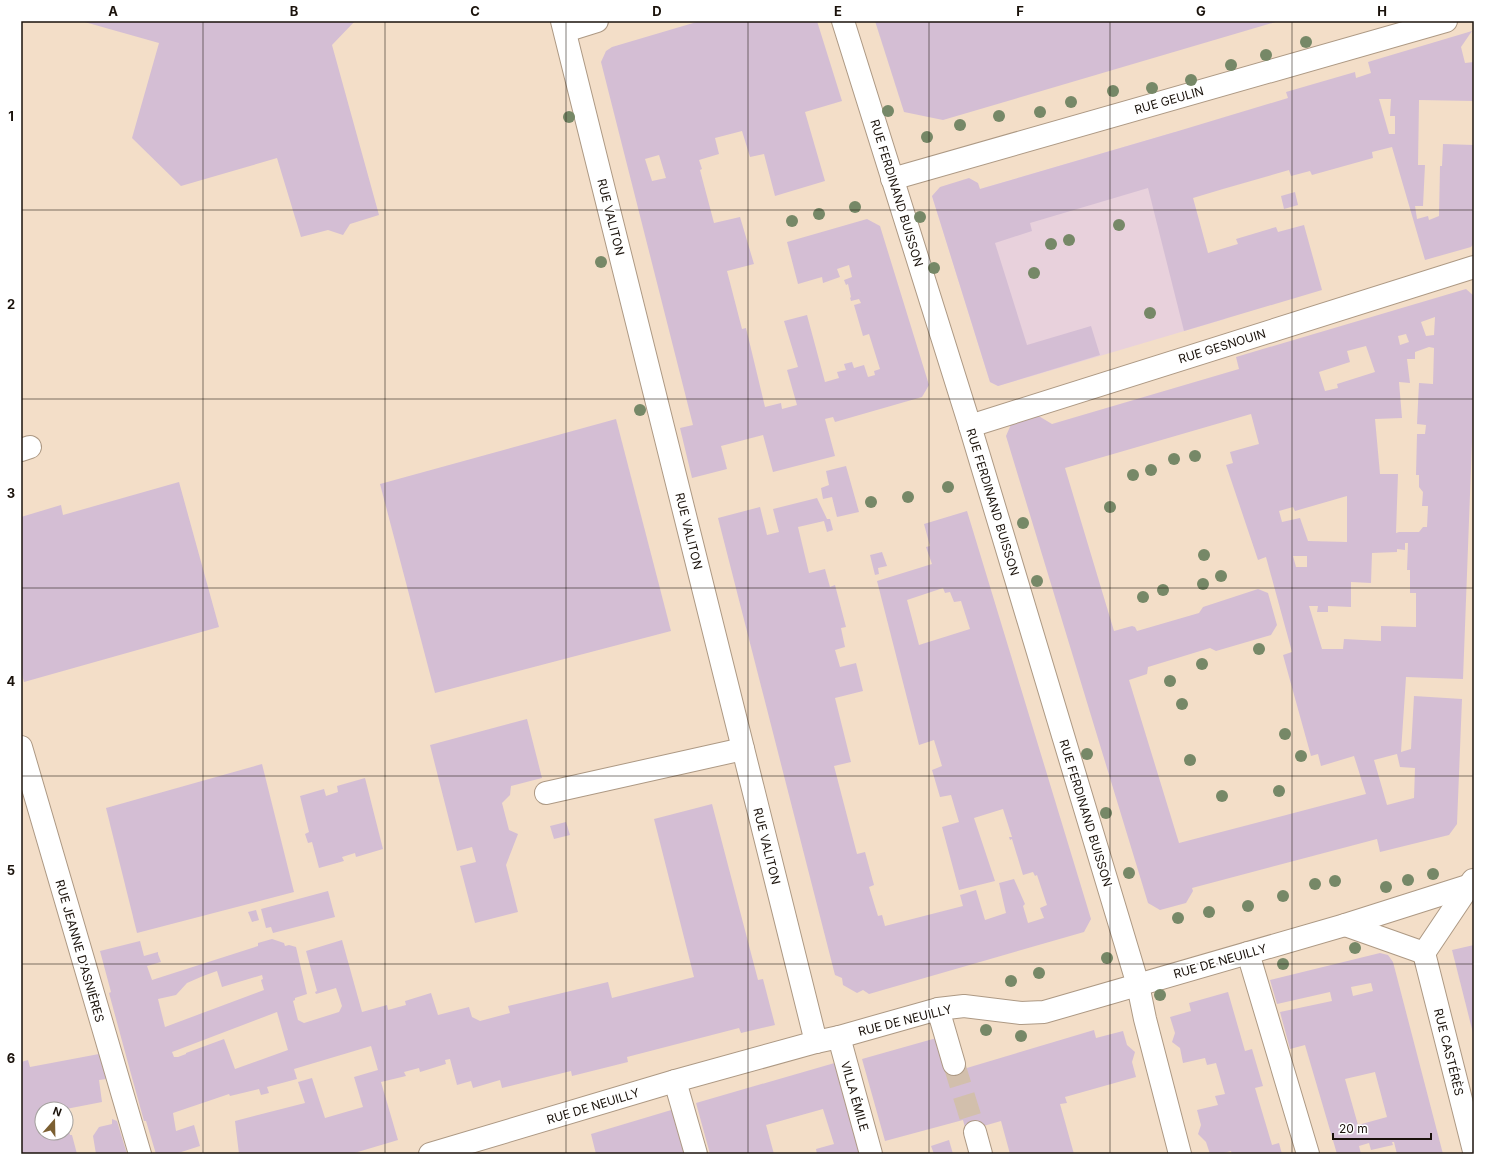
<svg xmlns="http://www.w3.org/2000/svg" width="1495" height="1175" font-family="Inter,sans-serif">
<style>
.education{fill:#e8d1dc}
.building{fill:#d4bed4;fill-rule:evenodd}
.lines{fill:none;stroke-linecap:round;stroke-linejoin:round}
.minor-tunnel{stroke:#d2bfac;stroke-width:22;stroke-dasharray:22 11;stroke-linecap:butt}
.minor-casing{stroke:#ad9984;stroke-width:24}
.minor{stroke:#fff;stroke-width:22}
.tree{fill:#768867}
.grid{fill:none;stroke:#1a120b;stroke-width:1;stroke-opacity:0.55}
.labels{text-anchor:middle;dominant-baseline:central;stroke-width:3.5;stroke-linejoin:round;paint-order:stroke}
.street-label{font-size:12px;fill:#1a120b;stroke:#fff}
.neatline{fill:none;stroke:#1a120b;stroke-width:1.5}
.grid-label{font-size:13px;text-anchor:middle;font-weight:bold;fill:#1a120b}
</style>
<rect width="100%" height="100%" fill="#f3dec8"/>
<!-- education -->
<polygon class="education" points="1175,132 1225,319 998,386 990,382 932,196 980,189"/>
<!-- building -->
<g class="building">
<polygon points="81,21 355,21 332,45 379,215 350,224 343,235 328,230 301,237 277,158 181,186 132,138 159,43"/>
<path d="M700 21H817L842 101 805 112 825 181 775 196 764 154 750 157 742 131 715 138 719 154 699 160 702 169 700 170 714 223 740 217 754 264 727 271 742 329 746 328 765 407 781 403 782 409 797 405 787 370 798 367 784 321 807 315 825 382 839 378 837 372 846 370 844 364 852 362 854 368 864 365 868 377 875 375 874 371 880 369 869 334 863 336 854 305 861 303 859 299 851 301 850 298 851 297 848 284 846 285 844 280 852 277 849 265 837 269 840 277 823 283 822 277 798 284 787 242 867 219 880 226 929 385 922 397 835 422 833 417 825 419 835 456 773 472 763 435 721 446 727 469 692 478 680 428 693 425 601 62 606 51 612 47ZM659 155 666 178 652 181 645 159Z"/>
<polygon points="875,21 1279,21 943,120 904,112"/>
<path d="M1472 31 1461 47 1465 63 1474 62V101L1419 100 1418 165H1425L1423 206H1415L1417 219 1428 216 1429 220 1439 216 1440 166H1442L1443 144 1474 145V243L1471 247 1425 260 1392 147 1372 152 1373 158 1312 175 1310 171 1291 176 1289 170 1223 189 1193 198 1208 253 1238 244 1236 239 1276 227 1278 232 1304 225 1322 290 1184 331 1148 188 1030 223 1032 231 995 243 1027 345 1091 326 1100 355 998 386 990 382 932 196 940 187 969 178 978 183 980 189 1175 132 1288 98 1286 92 1355 72 1356 78 1371 73 1368 62ZM1379 99H1391L1390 116H1395V134H1389Z"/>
<polygon points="1295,192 1298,205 1284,209 1281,196"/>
<path d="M1466 289 1474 296V389L1463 679 1406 677 1401 752 1411 749 1414 696 1462 699 1457 824 1449 835 1380 852 1377 839 1192 888 1193 891 1186 903 1160 910 1148 903 1006 436 1012 422 1037 415 1052 424 1239 369 1236 357ZM1435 317 1434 335 1426 336 1421 322ZM1406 334 1409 342 1400 345 1398 336ZM1366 346 1375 372 1337 384 1338 388 1325 391 1319 372 1350 362 1347 351ZM1429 347 1434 348 1433 384 1419 383 1417 424 1426 425 1425 434H1417L1416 475H1419V487L1423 492 1422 506H1428L1427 527H1423L1419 532H1399L1396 533 1398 474H1380L1375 419 1402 418 1399 382 1410 383 1407 359H1415V352ZM1251 414 1259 444 1230 452 1233 463 1226 465 1258 560 1266 557 1292 652 1283 655 1311 756 1318 754 1321 766 1354 756 1366 794 1179 843 1129 680 1147 674 1148 667 1210 648 1216 651 1271 635 1277 625 1268 593 1258 589 1203 607 1199 613 1137 631 1135 627 1132 626 1114 631 1065 468ZM1347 496V542L1308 541 1300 518 1282 522 1279 511 1293 507 1295 511ZM1405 543H1408L1407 570H1410V593H1416V627L1381 626V641L1344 639 1343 649H1322L1309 606H1318L1317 612H1328V606L1351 607V582L1371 583 1372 553 1397 552V549L1405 550ZM1293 556H1307V567H1296ZM1397 754 1400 767 1415 768 1414 798 1387 805 1374 760Z"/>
<polygon points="616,419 671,631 435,693 380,484"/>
<polygon points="846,466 859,512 837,517 832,497 823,499 821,488 829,485 826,471"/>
<polygon points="179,482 219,627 24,682 21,671 21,517 61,505 63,515"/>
<path d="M817 498 827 519H830L833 530 827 532 824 521 798 527 809 573 825 569 830 587 835 585 846 627 841 628 845 647 835 650 840 667 856 663 863 691 835 698 851 762 834 766 857 854 865 852 874 885 869 887 878 916 882 915 885 926 963 906 960 895 976 890 985 920 1006 913 999 883 1014 879 1025 904 1023 906 1028 923 1044 918 1040 908 1047 905 1037 875 1035 876 1033 872 1023 875 1012 839 1010 840 1009 837H1012L1003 809 974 818 995 881 959 890 942 827 959 822 951 795 940 797 932 770 942 766 934 740 919 745 877 581 932 564 926 547 930 546 924 524 967 511 1091 919 1084 932 869 994 863 990 857 993 843 985 842 978 835 975 718 518 760 507 767 535 779 532 773 509ZM943 588 945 593 950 592 954 602 961 601 970 629 919 645 907 600Z"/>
<polygon points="882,552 887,566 878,568 879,574 875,575 870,555"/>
<polygon points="527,719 542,778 511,786 510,795 502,803 509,830 518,834 506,865 518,912 475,923 460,866 476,862 472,847 457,851 430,745"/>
<polygon points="262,764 294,892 137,933 106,808"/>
<polygon points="365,778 383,849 356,857 355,853 342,857 344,861 319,868 312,842 308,843 305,834 309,832 300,796 324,789 326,796 338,792 337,786"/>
<path d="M712 804 758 980 763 979 775 1025 741 1033 739 1028 627 1057 628 1062 572 1076 571 1071 502 1088 500 1080 473 1088 471 1081 457 1085 450 1059 445 1060 446 1064 420 1072 419 1068 404 1072 406 1076 381 1082 398 1140 351 1154H239L235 1121 305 1103 298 1082 312 1078 325 1118 363 1107 354 1077 378 1070 371 1046 294 1069 297 1079 267 1087 269 1093 261 1095 259 1089 230 1096 229 1094 173 1113 176 1131 194 1125 200 1146 175 1154H156L146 1121H144L131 1074 109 993 111 992 100 951 140 941 144 956 158 952V954L161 962 147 966 152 980 258 946V943L272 939 284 943 285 946 289 945 296 947 307 994 295 998V1000L293 1001 298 1020 304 1023 339 1012 342 1006 336 988 316 994 315 992 317 991 306 951 342 940 362 1012 387 1005 388 1010 406 1005 405 1001 431 993 438 1015 469 1007 472 1017 480 1021 510 1013 508 1006 608 982 612 998 694 977 654 819ZM217 971 222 987 262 975 263 979 261 980 264 990 165 1027 158 999 176 995 187 983 203 976ZM277 1012 288 1050 235 1069 224 1039 186 1053V1054L178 1057H174L172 1052Z"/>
<polygon points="566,822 570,835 554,839 550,826"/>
<polygon points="328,891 335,917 273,933 271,927 266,928 261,909"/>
<polygon points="256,910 259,920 252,922 248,912"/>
<polygon points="1474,945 1474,1033 1473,1033 1452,950"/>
<path d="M1380 953 1388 955 1393 962 1443 1154H1397L1394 1142H1392L1393 1145 1371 1150 1369 1143 1359 1146 1361 1154H1337L1305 1045 1290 1049 1280 1012 1332 1001 1330 992 1277 1004 1270 980ZM1371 983 1373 991 1353 996 1351 987ZM1375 1072 1387 1117 1358 1125 1345 1079Z"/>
<polygon points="1228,992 1245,1051 1252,1049 1263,1086 1255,1088 1272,1145 1279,1143 1282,1154 1232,1154 1231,1151 1220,1154 1210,1154 1206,1142 1198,1134 1201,1125 1197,1110 1218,1105 1215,1096 1225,1094 1216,1063 1207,1065 1205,1058 1183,1063 1180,1048 1172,1042 1175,1033 1170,1017 1191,1011 1189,1003"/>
<polygon points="1094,1030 1096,1038 1123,1031 1127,1045 1135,1052 1132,1062 1136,1077 1065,1097 1067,1103 1060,1104 1074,1154 1010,1154 1001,1121 966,1131 963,1120 885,1141 862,1059 940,1037 950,1073"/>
<polygon points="99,1054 106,1079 99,1080 102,1102 66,1109 42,1109 42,1133 66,1133 67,1122 70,1135 72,1135 77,1154 21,1154 21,1062 28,1060 30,1067"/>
<polygon points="838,1062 861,1154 817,1154 816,1149 834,1144 823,1109 766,1125 774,1154 710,1154 696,1103"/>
<polygon points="678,1108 690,1154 596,1154 591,1134"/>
<polygon points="112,1119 117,1121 127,1154 96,1154 93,1136 99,1127 112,1124"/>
<polygon points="949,1140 953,1154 934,1154 931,1146"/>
</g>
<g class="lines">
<!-- minor-tunnel -->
<polyline class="minor-tunnel" points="954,1064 975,1132"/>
<defs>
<g id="minor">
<polyline points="562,21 816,1042"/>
<polyline points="843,21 970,426 1138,985 1145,1019 1180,1154"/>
<polyline points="565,31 597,21"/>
<polyline points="892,179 1446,21"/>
<polyline points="970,426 1474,267"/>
<polyline points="21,450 30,447"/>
<polyline points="21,747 140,1154"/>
<polyline points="546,793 743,749"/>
<polyline points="1473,880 1424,953 1474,1151"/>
<polyline points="1345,925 1424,953"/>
<polyline points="1248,953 1308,1154"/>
<polyline points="938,1009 954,1064"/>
<polyline points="839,1037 871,1154"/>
<polyline points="675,1081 696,1154"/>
<polyline points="975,1132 981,1154"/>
<polyline points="430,1154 675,1081 816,1042 839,1037 938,1009 964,1006 1021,1013 1044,1012 1345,925 1474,884"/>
</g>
</defs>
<!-- minor casing -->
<use href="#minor" class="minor-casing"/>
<!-- minor -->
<use href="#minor" class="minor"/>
</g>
<!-- trees -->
<g class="tree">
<circle cx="1306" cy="42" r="6"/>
<circle cx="1266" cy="55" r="6"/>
<circle cx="1231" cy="65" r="6"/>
<circle cx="1191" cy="80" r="6"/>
<circle cx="1152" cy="88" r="6"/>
<circle cx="1113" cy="91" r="6"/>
<circle cx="1071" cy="102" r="6"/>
<circle cx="888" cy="111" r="6"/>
<circle cx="1040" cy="112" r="6"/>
<circle cx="999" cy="116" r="6"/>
<circle cx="569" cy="117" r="6"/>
<circle cx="960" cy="125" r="6"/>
<circle cx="927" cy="137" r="6"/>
<circle cx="855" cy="207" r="6"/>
<circle cx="819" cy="214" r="6"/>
<circle cx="920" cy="217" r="6"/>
<circle cx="792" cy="221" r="6"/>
<circle cx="1119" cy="225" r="6"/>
<circle cx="1069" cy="240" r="6"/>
<circle cx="1051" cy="244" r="6"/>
<circle cx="601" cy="262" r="6"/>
<circle cx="934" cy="268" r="6"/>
<circle cx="1034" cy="273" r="6"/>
<circle cx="1150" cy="313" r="6"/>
<circle cx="640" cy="410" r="6"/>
<circle cx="1195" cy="456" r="6"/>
<circle cx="1174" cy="459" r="6"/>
<circle cx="1151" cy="470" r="6"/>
<circle cx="1133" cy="475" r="6"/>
<circle cx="948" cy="487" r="6"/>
<circle cx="908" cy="497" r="6"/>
<circle cx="871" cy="502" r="6"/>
<circle cx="1110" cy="507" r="6"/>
<circle cx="1023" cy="523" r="6"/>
<circle cx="1204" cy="555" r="6"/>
<circle cx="1221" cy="576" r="6"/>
<circle cx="1037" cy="581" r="6"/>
<circle cx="1203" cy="584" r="6"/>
<circle cx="1163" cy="590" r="6"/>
<circle cx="1143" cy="597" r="6"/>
<circle cx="1259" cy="649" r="6"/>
<circle cx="1202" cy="664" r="6"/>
<circle cx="1170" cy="681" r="6"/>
<circle cx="1182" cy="704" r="6"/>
<circle cx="1285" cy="734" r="6"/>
<circle cx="1087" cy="754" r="6"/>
<circle cx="1301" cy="756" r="6"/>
<circle cx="1190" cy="760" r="6"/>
<circle cx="1279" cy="791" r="6"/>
<circle cx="1222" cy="796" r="6"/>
<circle cx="1106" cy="813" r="6"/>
<circle cx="1129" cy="873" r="6"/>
<circle cx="1433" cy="874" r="6"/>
<circle cx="1408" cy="880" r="6"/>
<circle cx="1335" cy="881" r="6"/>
<circle cx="1315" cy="884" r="6"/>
<circle cx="1386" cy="887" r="6"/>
<circle cx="1283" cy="896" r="6"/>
<circle cx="1248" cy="906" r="6"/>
<circle cx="1209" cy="912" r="6"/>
<circle cx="1178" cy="918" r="6"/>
<circle cx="1355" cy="948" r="6"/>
<circle cx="1107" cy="958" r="6"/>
<circle cx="1283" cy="964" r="6"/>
<circle cx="1039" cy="973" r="6"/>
<circle cx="1011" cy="981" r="6"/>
<circle cx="1160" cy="995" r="6"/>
<circle cx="986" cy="1030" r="6"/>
<circle cx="1021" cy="1036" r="6"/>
</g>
<!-- grid -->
<path class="grid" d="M203 21V1154M385 21V1154M566 21V1154M748 21V1154M929 21V1154M1110 21V1154M1292 21V1154M21 210H1474M21 399H1474M21 588H1474M21 776H1474M21 964H1474"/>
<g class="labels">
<!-- street labels -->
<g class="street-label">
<text transform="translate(1169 100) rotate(-16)">RUE GEULIN</text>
<text transform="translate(897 193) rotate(73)">RUE FERDINAND BUISSON</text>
<text transform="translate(611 217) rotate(76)">RUE VALITON</text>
<text transform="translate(1222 346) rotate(-17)">RUE GESNOUIN</text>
<text transform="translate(993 502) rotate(73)">RUE FERDINAND BUISSON</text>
<text transform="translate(689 531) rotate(76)">RUE VALITON</text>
<text transform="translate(1086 813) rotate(73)">RUE FERDINAND BUISSON</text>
<text transform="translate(767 846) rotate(76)">RUE VALITON</text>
<text transform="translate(80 951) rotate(74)">RUE JEANNE D'ASNIÈRES</text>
<text transform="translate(1220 961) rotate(-16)">RUE DE NEUILLY</text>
<text transform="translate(905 1020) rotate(-14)">RUE DE NEUILLY</text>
<text transform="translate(1449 1052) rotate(76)">RUE CASTÉRÈS</text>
<text transform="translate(855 1096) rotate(74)">VILLA ÉMILE</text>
<text transform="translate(593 1106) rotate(-17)">RUE DE NEUILLY</text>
</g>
</g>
<!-- border -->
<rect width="1495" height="1175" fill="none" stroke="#ffffff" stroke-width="44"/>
<!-- north arrow -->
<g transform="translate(54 1121) rotate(20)"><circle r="19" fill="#ffffff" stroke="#a3a09d"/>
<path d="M0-3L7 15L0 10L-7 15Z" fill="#7b5f32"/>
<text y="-6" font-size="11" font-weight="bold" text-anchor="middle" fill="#1a120b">N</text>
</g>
<!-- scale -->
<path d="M1333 1133v6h98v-6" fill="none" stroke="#1a120b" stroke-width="2"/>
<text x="1339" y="1133" font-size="12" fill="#1a120b" stroke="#ffffff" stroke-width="3" paint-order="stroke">20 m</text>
<rect x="22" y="22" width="1451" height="1131" class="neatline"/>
<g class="grid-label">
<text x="113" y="16">A</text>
<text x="294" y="16">B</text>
<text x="475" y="16">C</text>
<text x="657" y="16">D</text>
<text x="838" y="16">E</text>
<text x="1020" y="16">F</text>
<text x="1201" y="16">G</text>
<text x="1382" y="16">H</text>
<text x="11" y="121">1</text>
<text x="11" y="309">2</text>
<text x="11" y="498">3</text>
<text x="11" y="686">4</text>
<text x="11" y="875">5</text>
<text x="11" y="1063">6</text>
</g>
</svg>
